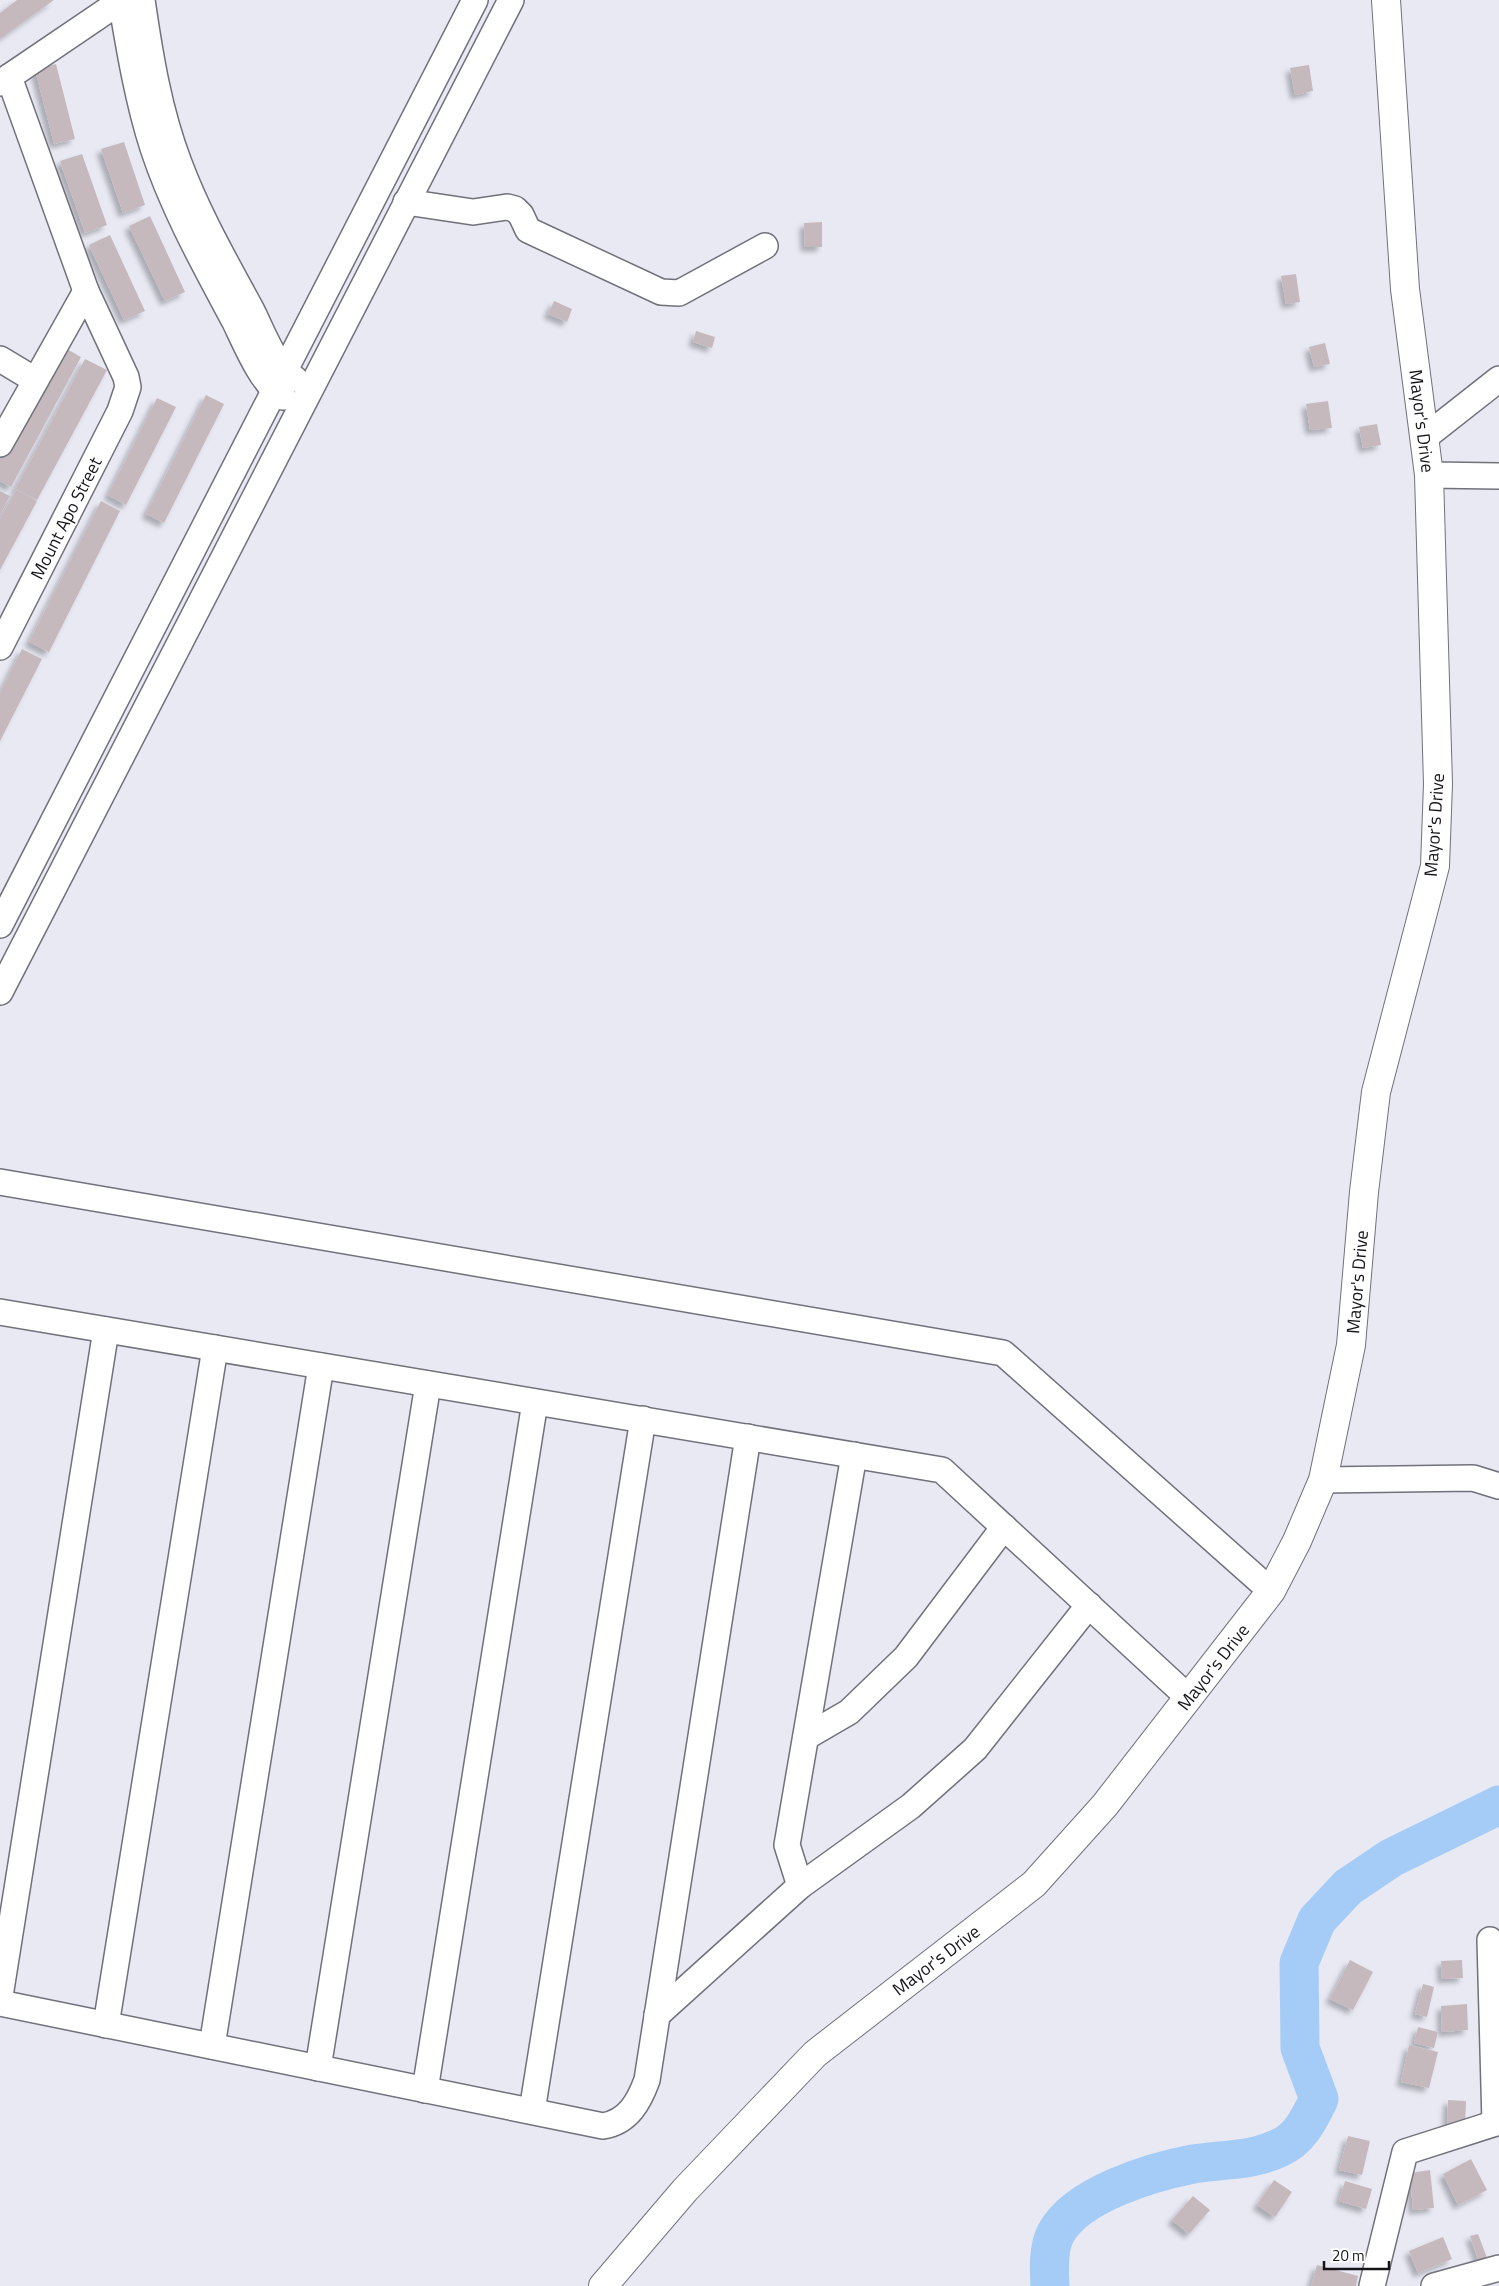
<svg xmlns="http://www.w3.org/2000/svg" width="1499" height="2286" font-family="'Titillium Web',sans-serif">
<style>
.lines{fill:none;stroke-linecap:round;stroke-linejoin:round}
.river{stroke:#a4ccf6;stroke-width:39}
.building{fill:#c5b9be;filter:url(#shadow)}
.minor-casing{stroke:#70717b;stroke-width:28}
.tertiary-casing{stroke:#70717b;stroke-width:30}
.minor{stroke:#fff;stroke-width:25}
.tertiary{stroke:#fff;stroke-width:28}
.labels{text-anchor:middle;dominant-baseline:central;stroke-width:4;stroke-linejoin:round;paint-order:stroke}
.street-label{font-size:18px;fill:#151519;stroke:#fff}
</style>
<defs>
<filter id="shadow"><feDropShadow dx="-4.5" dy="4.5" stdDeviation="2.5" flood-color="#0004"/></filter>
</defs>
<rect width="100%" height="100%" fill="#e9e9f4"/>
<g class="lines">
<!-- river -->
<path class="river" d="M1050 2286C1049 2270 1048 2247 1056 2233 1077 2194 1152 2172 1193 2164 1223 2159 1249 2162 1279 2148 1300 2139 1309 2119 1319 2099L1300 2048 1299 1963 1317 1920 1348 1887 1391 1858 1499 1805"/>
</g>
<!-- building -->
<g class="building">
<polygon points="17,0 54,0 0,39 0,13"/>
<polygon points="56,64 75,139 54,144 35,69"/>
<polygon points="1309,65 1313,91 1295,95 1290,68"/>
<polygon points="124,142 145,205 123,213 101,149"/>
<polygon points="82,154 107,225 85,233 60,161"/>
<polygon points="150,216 185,292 165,301 129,226"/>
<polygon points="822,222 822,247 805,247 804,223"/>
<polygon points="110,235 145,311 124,320 89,245"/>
<polygon points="1296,274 1300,302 1286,304 1281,276"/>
<polygon points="554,301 572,309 567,322 548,314"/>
<polygon points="696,331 715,337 712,348 693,342"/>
<polygon points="1325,343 1330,364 1314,367 1309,347"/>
<polygon points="60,345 81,357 11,487 0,481 0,458"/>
<polygon points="85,359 107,370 37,500 14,488 16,488"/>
<polygon points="206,395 224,404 164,523 146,514"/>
<polygon points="157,398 176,407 126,505 108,495"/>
<polygon points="1328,401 1332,428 1310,430 1306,404"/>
<polygon points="1377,424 1381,445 1363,448 1359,427"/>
<polygon points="16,490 37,501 0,570 0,519"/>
<polygon points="0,491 10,496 0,515"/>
<polygon points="101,501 120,511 49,652 29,642"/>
<polygon points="22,649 42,659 0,741 0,693"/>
<polygon points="1350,1960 1373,1972 1353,2010 1330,1999"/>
<polygon points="1462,1960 1463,1978 1442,1979 1441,1961"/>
<polygon points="1423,1984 1434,1987 1427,2017 1415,2014"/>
<polygon points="1467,2004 1468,2030 1442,2032 1441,2006"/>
<polygon points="1418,2027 1438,2032 1434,2048 1414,2043"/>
<polygon points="1409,2045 1438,2052 1429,2088 1401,2082"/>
<polygon points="1448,2100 1466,2101 1465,2126 1447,2126"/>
<polygon points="1348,2136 1370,2141 1362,2175 1339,2170"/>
<polygon points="1471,2159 1487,2190 1458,2205 1443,2174"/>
<polygon points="1430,2170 1434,2208 1413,2210 1410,2173"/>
<polygon points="1274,2180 1292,2192 1275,2217 1257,2205"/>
<polygon points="1345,2181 1372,2189 1366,2209 1339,2201"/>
<polygon points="1193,2196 1210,2210 1189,2234 1172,2220"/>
<polygon points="1478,2234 1487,2258 1479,2261 1470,2236"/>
<polygon points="1443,2237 1452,2259 1418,2273 1409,2251"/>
<polygon points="1317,2265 1358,2276 1356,2286 1311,2286"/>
</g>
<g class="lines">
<defs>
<g id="minor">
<path d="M121 0C129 48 138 102 153 148 173 209 205 266 235 322 246 345 262 384 283 397"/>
<path d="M142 0C150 55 159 111 179 163 198 214 225 261 251 309 263 332 273 364 295 379"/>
<polyline points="0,83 121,1 129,0"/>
<polyline points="406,202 473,212 507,207 515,209 521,215 528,230 661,292 679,293 765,246"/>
<polyline points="0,359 35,380"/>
<polyline points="1424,438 1499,379"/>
<polyline points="0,444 86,291"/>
<polyline points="1429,475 1499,476"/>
<polyline points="0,647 120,411 128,387 126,377 86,291 9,77"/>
<polyline points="0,925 475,0"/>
<polyline points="0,992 511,0"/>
<polyline points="0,1182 1003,1353 1271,1591"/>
<polyline points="0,1312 942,1470 1189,1698"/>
<polyline points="1323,1480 1473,1478 1499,1486"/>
<polyline points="806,1737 849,1712 906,1657 1004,1527"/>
<polyline points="800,1886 787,1845 854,1455"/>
<polyline points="1490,1940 1495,2123"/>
<polyline points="0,1996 106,1330"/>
<path d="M0 2003 603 2126C628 2122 639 2102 647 2080L748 1437"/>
<polyline points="657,2015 800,1886 911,1806 975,1749 1089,1605"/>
<polyline points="106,2025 215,1348"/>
<polyline points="212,2046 321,1366"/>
<polyline points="318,2068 428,1384"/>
<polyline points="425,2090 535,1402"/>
<polyline points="532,2111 643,1419"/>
<polyline points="1372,2286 1405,2152 1499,2122"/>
<polyline points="1434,2286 1499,2268"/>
</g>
<polyline id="tertiary" points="603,2286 685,2190 815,2054 1034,1884 1105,1805 1271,1591 1297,1541 1323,1480 1351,1345 1364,1192 1376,1092 1435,866 1438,784 1429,475 1405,289 1386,0"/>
</defs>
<!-- minor casing -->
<use href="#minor" class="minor-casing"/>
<!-- tertiary casing -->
<use href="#tertiary" class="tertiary-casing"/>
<!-- minor -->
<use href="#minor" class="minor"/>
<!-- tertiary -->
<use href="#tertiary" class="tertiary"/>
</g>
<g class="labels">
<!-- street labels -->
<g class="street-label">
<text transform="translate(1422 421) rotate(83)">Mayor's Drive</text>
<text transform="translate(66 518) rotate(-63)">Mount Apo Street</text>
<text transform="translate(1434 825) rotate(-86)">Mayor's Drive</text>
<text transform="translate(1357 1282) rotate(-85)">Mayor's Drive</text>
<text transform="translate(1213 1667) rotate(-52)">Mayor's Drive</text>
<text transform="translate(936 1960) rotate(-37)">Mayor's Drive</text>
</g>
</g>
<!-- scale -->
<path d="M1324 2261v8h65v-8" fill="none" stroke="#151519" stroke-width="2.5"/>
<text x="1332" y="2261" font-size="15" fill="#151519" stroke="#ffffff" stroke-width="4" paint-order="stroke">20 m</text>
</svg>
